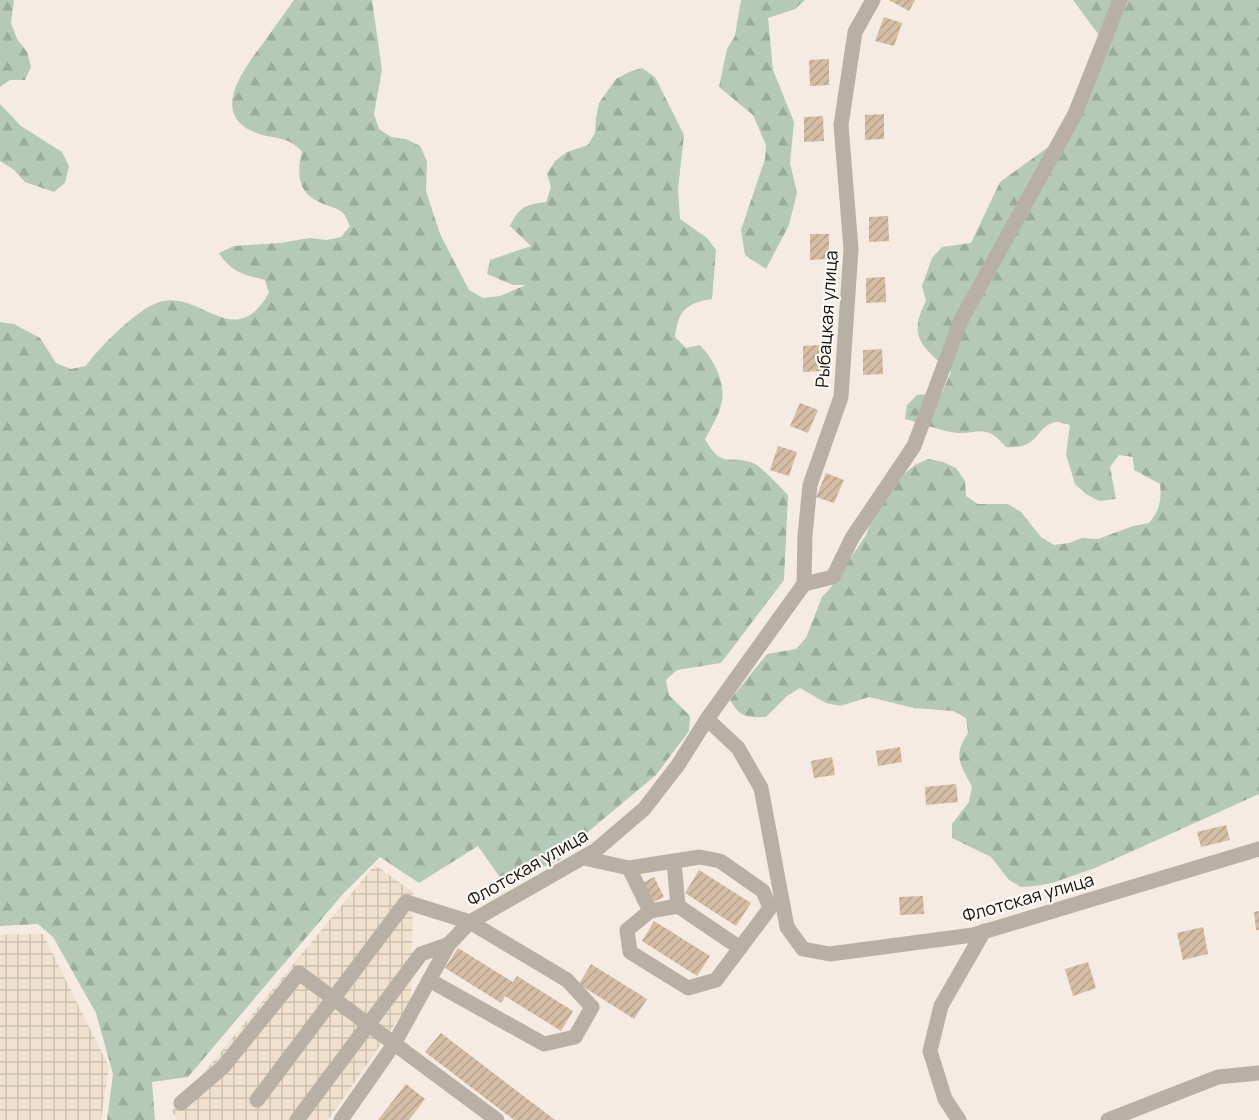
<svg xmlns="http://www.w3.org/2000/svg" width="1259" height="1120" font-family="Manrope,sans-serif">
<style>
.industrial{fill:url(#industrial-grid)}
.forest{fill:url(#forest-firs)}
.building{fill:url(#building-hatch)}
.lines{fill:none;stroke-linecap:round;stroke-linejoin:round}
.minor{stroke:#b8b0a4;stroke-width:15}
.labels{text-anchor:middle;dominant-baseline:central;stroke-width:4.5;stroke-linejoin:round;paint-order:stroke}
.street-label{font-size:18px;fill:#14110e;stroke:#fefaf6}
</style>
<defs>
<pattern id="industrial-grid" width="8" height="8" patternUnits="userSpaceOnUse" patternTransform="scale(1.5)"><rect width="8" height="8" fill="#efe1ce"/><path d="M0 4h8M4 0v8" fill="none" stroke="#ccc0b0"/></pattern>
<pattern id="forest-firs" width="22" height="20" patternUnits="userSpaceOnUse" patternTransform="scale(1.5)"><rect width="22" height="20" fill="#b4c9b7"/><path d="M5 1l3.5 6h-7zM16 11l3.5 6h-7z" fill="#9aac9c"/></pattern>
<pattern id="building-hatch" width="6" height="6" patternUnits="userSpaceOnUse" patternTransform="scale(1.5)"><rect width="6" height="6" fill="#d4bca5"/><path d="M-1 1l2-2M0 6l6-6M5 7l2-2" fill="none" stroke="#b5a18d"/></pattern>
</defs>
<rect width="100%" height="100%" fill="#f5ebe2"/>
<!-- industrial -->
<g class="industrial">
<polygon points="375,865 413,892 411,1001 328,1120 177,1120 172,1111"/>
<polygon points="43,934 109,1067 101,1120 0,1120 0,935"/>
</g>
<!-- forest -->
<g class="forest">
<polygon points="0,0 14,0 11,23 17,39 27,52 31,67 25,80 10,80 0,87"/>
<path d="M294 0H372L382 70 374 114 379 129 391 137 406 139 420 146 427 161 426 191 436 222 441 236 469 290 483 298 500 296 526 285H513L487 274 490 260 531 246 510 226C520 206 525 205 546 202L551 187 547 174 555 161 567 152 588 145 595 133 596 118 599 103 616 79 629 72 642 68 655 77 684 135 678 189 680 219 707 238 716 250 712 299C686 303 678 311 675 337L686 348 700 345C714 360 727 384 721 405 718 417 711 428 705 439 722 470 728 454 753 463 762 467 780 487 788 495L784 580 721 663 677 670 666 680 669 695 690 716 689 731 656 775 589 831 560 860 504 883 478 846 419 883 380 857 342 895 188 1077 152 1082 155 1120H107L113 1074 96 1013 53 937 38 924 0 926V322L14 324 40 338 56 363 71 369 86 366C99 347 141 305 163 301 203 293 235 352 269 293L265 280C244 275 231 272 219 253L234 246 280 243 310 238 326 240 341 237 350 226C348 222 346 216 343 213 337 207 326 206 317 201 297 191 297 172 302 152 288 134 270 140 252 131 209 112 247 65 264 42 274 28 284 14 294 0Z"/>
<polygon points="741,0 805,0 795,9 768,18 773,70 794,122 790,163 797,193 789,225 766,269 745,255 741,230 765,159 766,145 753,115 719,87 727,49 735,36"/>
<path d="M1073 0H1259V794L1095 868 1052 883 1035 886 1021 887 1009 880 991 857 952 838V824L969 802 972 787C961 764 952 757 968 733L966 718 953 711 914 708 869 697 840 706 826 703 800 688 787 696 766 717C746 718 740 717 730 700L767 654 796 649 806 638 822 597 832 586 866 535 871 522 904 474 915 465 928 459 943 462 956 468 965 481 966 496 978 504H1008L1021 512 1041 537 1054 545 1069 543 1082 538 1098 539 1133 526 1149 523C1159 511 1162 501 1160 484L1134 470 1133 457 1119 455 1110 467 1116 499 1099 501 1086 494 1075 484 1066 454 1070 425C1066 424 1060 422 1056 422 1034 426 1041 450 1006 447 983 420 978 437 951 432 935 429 920 423 905 419L907 405 917 395 942 393 951 372C925 348 906 339 926 301L922 286 932 258 942 247 971 243 1000 182 1058 140 1101 38Z"/>
<polygon points="0,104 21,126 62,152 69,166 65,183 54,192 25,182 14,170 0,161"/>
</g>
<!-- building -->
<g class="building">
<polygon points="889,0 915,0 909,11"/>
<polygon points="884,17 902,23 894,46 875,41"/>
<polygon points="829,59 829,85 810,86 809,60"/>
<polygon points="884,114 884,139 865,140 865,115"/>
<polygon points="823,116 824,141 804,142 804,117"/>
<polygon points="888,216 889,241 869,242 869,217"/>
<polygon points="810,234 829,234 829,259 810,260"/>
<polygon points="885,277 886,302 866,303 866,278"/>
<polygon points="822,345 822,371 803,372 803,346"/>
<polygon points="882,349 883,374 863,375 863,350"/>
<polygon points="800,403 818,410 808,433 790,426"/>
<polygon points="778,446 797,452 789,476 770,470"/>
<polygon points="826,473 844,480 834,503 816,497"/>
<polygon points="900,747 902,762 878,766 876,751"/>
<polygon points="832,757 835,775 814,778 811,761"/>
<polygon points="956,784 958,802 926,805 925,787"/>
<polygon points="1226,825 1230,840 1201,847 1197,832"/>
<polygon points="699,870 751,903 736,926 685,893"/>
<polygon points="654,877 664,897 651,903 642,883"/>
<polygon points="923,896 924,914 900,915 899,897"/>
<polygon points="1259,911 1259,930 1256,930 1254,912"/>
<polygon points="654,921 710,956 697,976 642,941"/>
<polygon points="1203,927 1208,954 1183,960 1177,933"/>
<polygon points="458,948 513,982 517,976 573,1011 561,1031 505,996 501,1003 445,968"/>
<polygon points="1088,962 1096,988 1073,996 1065,969"/>
<polygon points="591,964 647,999 634,1019 579,984"/>
<polygon points="441,1033 555,1120 514,1120 425,1052"/>
<polygon points="406,1084 425,1099 409,1120 378,1120"/>
</g>
<g class="lines">
<!-- minor -->
<g class="minor">
<polyline points="804,584 833,577 852,538 914,446 961,320 1075,114 1120,0"/>
<polyline points="707,719 738,748 761,788 787,927 803,949 830,954 973,935 1259,849"/>
<polyline points="584,858 629,868 700,857 720,861 763,891 770,908 716,980 688,988 630,952 627,930 650,911 629,868"/>
<polyline points="674,862 678,906"/>
<polyline points="650,911 678,906 740,948"/>
<polyline points="257,1100 406,902 470,922 567,980 592,1007 575,1037 544,1044 429,980"/>
<polyline points="181,1103 223,1067 299,973 497,1120"/>
<polyline points="297,1120 421,954 449,944"/>
<polyline points="341,1120 394,1044 449,944 470,922 596,850 644,809 678,765 707,719 804,584 805,535 810,485 841,397 851,249 841,125 855,32 873,0"/>
<polyline points="959,1120 945,1099 930,1051 941,1006 984,931"/>
<polyline points="1108,1120 1218,1077 1259,1073"/>
</g>
</g>
<g class="labels">
<!-- street labels -->
<g class="street-label">
<text transform="translate(826 319) rotate(-86)">Рыбацкая улица</text>
<text transform="translate(527 867) rotate(-30)">Флотская улица</text>
<text transform="translate(1028 897) rotate(-16)">Флотская улица</text>
</g>
</g>
</svg>
